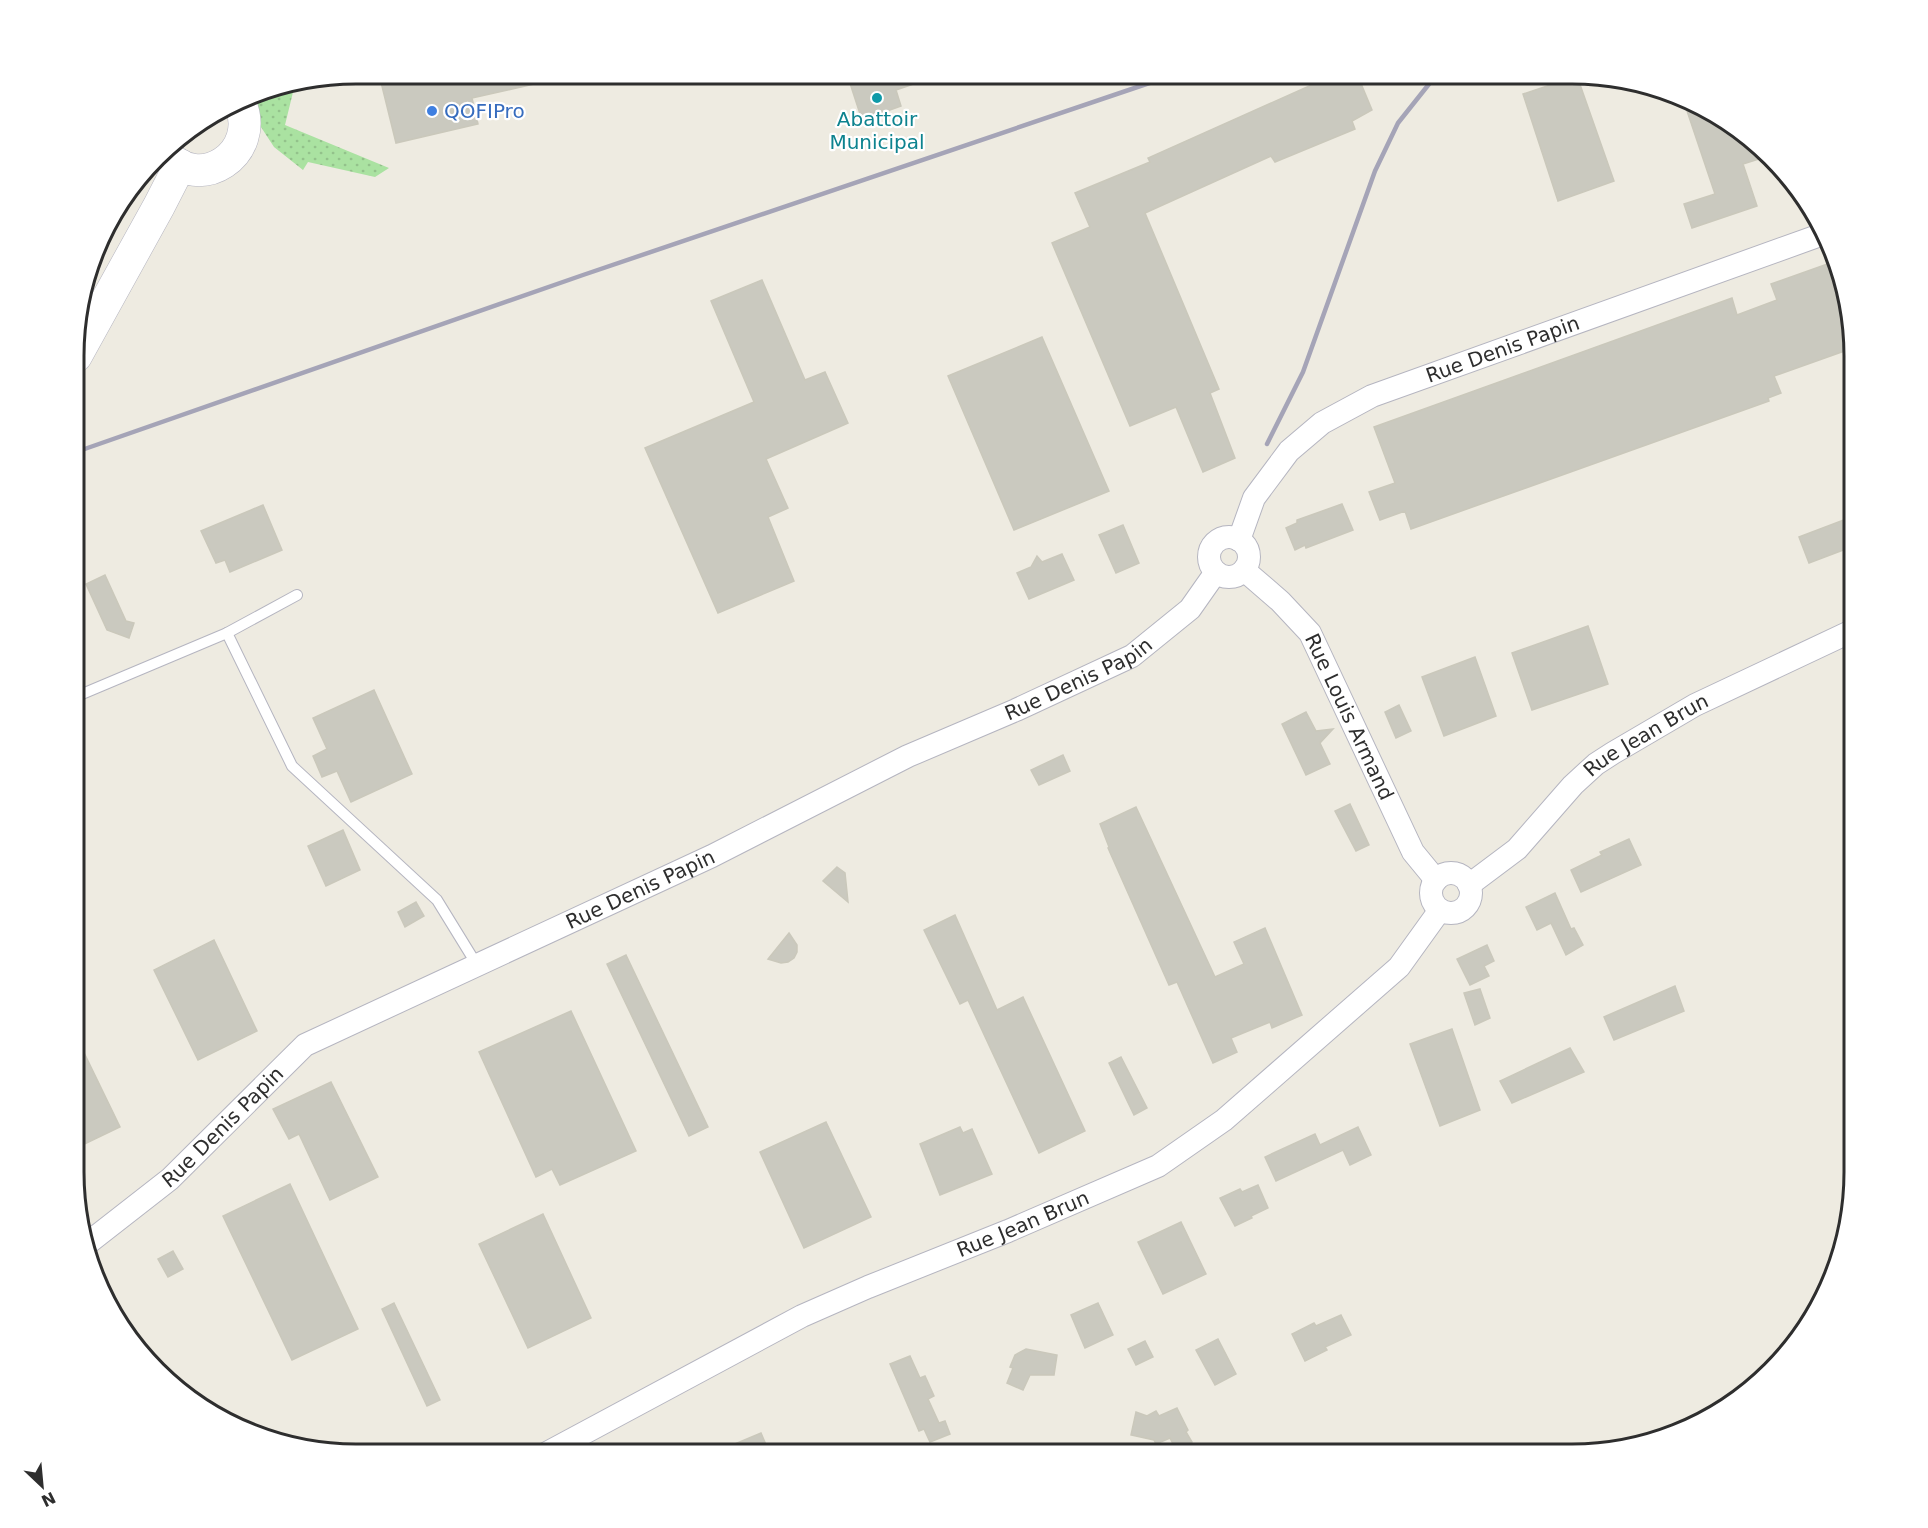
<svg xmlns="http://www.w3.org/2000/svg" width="1928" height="1528" font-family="'DejaVu Sans',sans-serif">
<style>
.grass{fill:url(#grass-dots)}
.building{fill:#cac9bf;stroke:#cac8bb;stroke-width:1.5}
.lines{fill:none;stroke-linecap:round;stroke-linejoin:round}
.service-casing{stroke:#b5b5c0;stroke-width:12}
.minor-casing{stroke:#b5b5c0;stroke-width:24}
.secondary-casing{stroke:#b5b5c0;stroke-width:33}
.service{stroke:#fff;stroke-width:10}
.minor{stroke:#fff;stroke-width:22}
.secondary{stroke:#fff;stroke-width:32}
.rail{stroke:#a5a4b7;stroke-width:4.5}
.culture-dot{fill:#0f9aa8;stroke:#fff;stroke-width:2}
.shop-dot{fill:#3f7fe0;stroke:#fff;stroke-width:2}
.labels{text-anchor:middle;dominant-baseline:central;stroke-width:4.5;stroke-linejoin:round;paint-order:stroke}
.shop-label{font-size:20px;fill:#366cbe;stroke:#fff;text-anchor:start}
.culture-label{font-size:20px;fill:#0d838f;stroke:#fff}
.street-label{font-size:20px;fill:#2e2e2e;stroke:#fff}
.rim{fill:none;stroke:#2e2e2e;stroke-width:3}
</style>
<defs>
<pattern id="grass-dots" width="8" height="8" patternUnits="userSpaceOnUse" patternTransform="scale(1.5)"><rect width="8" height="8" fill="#aae2a1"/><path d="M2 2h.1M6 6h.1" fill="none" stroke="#93c28b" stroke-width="1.8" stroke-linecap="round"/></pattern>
</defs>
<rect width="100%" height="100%" fill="#eeebe1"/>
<!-- grass -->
<polygon class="grass" points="295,84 285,125 389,168 375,177 308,162 303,170 274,147 259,124 257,93 265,89"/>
<!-- building -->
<g class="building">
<polygon points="379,74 551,74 552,80 472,98 478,124 396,143"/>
<polygon points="847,74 937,74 937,76 896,90 901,106 862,120"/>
<polygon points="1336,74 1357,74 1372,110 1352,121 1355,129 1275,162 1271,156 1145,213 1219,389 1210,393 1235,458 1203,472 1176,407 1130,426 1052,243 1090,227 1075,193 1150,162 1148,158"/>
<polygon points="1577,76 1614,181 1558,201 1523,94"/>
<polygon points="1682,96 1759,144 1768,156 1743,164 1757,206 1692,228 1684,204 1715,194"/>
<polygon points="1833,262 1853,348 1774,376 1781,393 1768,398 1769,401 1411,529 1405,511 1380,520 1369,492 1395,483 1374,427 1732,298 1737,315 1777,300 1771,284"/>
<polygon points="762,280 805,380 825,372 848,423 766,459 788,508 768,517 794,581 718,613 645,448 754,402 711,301"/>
<polygon points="1042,337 1109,491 1014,530 948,376"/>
<polygon points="1342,504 1353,530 1306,548 1305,545 1295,550 1286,528 1297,523 1297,520"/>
<polygon points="263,505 282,550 230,572 225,560 216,563 201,531"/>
<polygon points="1854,516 1854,546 1809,563 1799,537"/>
<polygon points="1123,525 1139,563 1116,573 1099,535"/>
<polygon points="1062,554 1074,580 1029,599 1017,573 1031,567 1037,556 1042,562"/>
<polygon points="105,575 126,621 134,623 129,638 107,630 86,584"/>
<polygon points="1588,626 1608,684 1532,710 1512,653"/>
<polygon points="1475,657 1496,716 1444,736 1422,677"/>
<polygon points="374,690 412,774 351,802 337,771 322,777 313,756 327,749 313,718"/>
<polygon points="1399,705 1411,731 1396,738 1385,712"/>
<polygon points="1306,712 1316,731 1333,729 1320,743 1330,764 1306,775 1282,724"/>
<polygon points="1063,755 1070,771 1039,785 1031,770"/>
<polygon points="1350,804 1369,845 1356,851 1335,811"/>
<polygon points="1136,807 1215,977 1244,964 1234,942 1265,928 1302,1015 1272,1028 1270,1022 1231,1038 1237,1052 1213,1063 1177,982 1169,985 1108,848 1109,847 1100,824"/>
<polygon points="343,830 360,870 326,886 308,846"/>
<polygon points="1629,839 1641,865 1581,892 1571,870 1602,855 1600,852"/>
<polygon points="837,867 845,873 848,902 823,881"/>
<polygon points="1555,893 1571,929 1574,928 1583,945 1566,955 1551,923 1537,930 1526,907"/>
<polygon points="416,902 424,916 405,927 398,912"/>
<polygon points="955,915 997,1010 1023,997 1085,1131 1039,1153 968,1000 960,1004 924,930"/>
<polygon points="789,933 797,945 797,952 794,958 788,962 781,963 768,959"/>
<polygon points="214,940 257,1031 198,1060 154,970"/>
<polygon points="1487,945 1494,961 1484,966 1489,976 1470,985 1457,959"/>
<polygon points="626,955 708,1127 689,1136 607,964"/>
<polygon points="1675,986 1684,1011 1614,1040 1604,1017"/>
<polygon points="1480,989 1490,1018 1475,1025 1464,993"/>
<polygon points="571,1011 636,1151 560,1185 552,1169 536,1177 479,1052"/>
<polygon points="1452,1029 1480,1110 1440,1126 1410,1044"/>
<polygon points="74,1032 120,1127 74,1149"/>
<polygon points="1570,1048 1584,1072 1512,1103 1500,1081"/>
<polygon points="1121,1057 1147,1108 1134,1115 1109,1063"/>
<polygon points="331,1082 378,1177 330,1200 299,1134 289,1139 273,1109"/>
<polygon points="826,1122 871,1217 804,1248 760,1152"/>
<polygon points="960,1127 963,1133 972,1129 992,1174 940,1195 920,1144"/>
<polygon points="1358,1127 1371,1155 1350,1165 1343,1150 1276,1181 1265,1157 1315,1134 1320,1145"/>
<polygon points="290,1184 358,1329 292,1360 223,1216"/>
<polygon points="1258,1185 1268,1208 1251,1216 1252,1218 1235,1226 1220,1198 1240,1189 1242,1192"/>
<polygon points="543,1214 591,1318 528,1348 479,1244"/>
<polygon points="1181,1222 1206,1274 1163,1294 1138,1242"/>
<polygon points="173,1251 183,1269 168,1277 158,1259"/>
<polygon points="394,1303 440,1400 427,1406 382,1309"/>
<polygon points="1098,1303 1113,1335 1085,1348 1071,1315"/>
<polygon points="1341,1315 1351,1335 1325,1347 1327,1350 1305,1361 1292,1334 1314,1323 1316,1326"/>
<polygon points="1218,1339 1236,1374 1215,1385 1196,1350"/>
<polygon points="1145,1341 1153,1357 1136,1365 1128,1349"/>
<polygon points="1026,1349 1057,1355 1054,1375 1030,1375 1023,1390 1007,1383 1013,1368 1010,1367 1015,1355"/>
<polygon points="910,1356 920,1378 925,1376 934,1396 928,1399 939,1423 945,1421 950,1434 930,1442 924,1429 919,1431 890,1364"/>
<polygon points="1177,1408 1188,1430 1186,1432 1192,1442 1176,1450 1170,1438 1156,1444 1154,1440 1131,1435 1136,1412 1147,1416 1156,1411 1159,1416"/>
<polygon points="761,1433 770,1454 711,1454"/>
</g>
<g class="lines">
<defs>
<g id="service">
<polyline points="227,633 292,766 437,900 477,965"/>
<polyline points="75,697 227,633 297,595"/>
</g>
<g id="minor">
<circle cx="1229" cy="557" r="20"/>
<path id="s1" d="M1239 540 1254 498 1289 451 1322 423 1372 396 1826 233"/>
<path id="s2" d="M1244 570 1280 601 1310 633 1413 852 1436 880"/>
<circle cx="1451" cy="893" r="20"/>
<path id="s3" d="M1469 885 1517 849 1573 785 1596 764 1613 753 1695 705 1854 630"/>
<path id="s4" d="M88 1243 170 1179 305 1045 712 856 908 756 1016 710 1132 656 1190 609 1216 572"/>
<path id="s5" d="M545 1454 802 1316 868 1287 1008 1231 1158 1166 1224 1120 1399 967 1440 910"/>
</g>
<g id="secondary">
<path d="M165 153C199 195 262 153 240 103"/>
<polyline points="76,356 159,206 180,165"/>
</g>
</defs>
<!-- service casing -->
<use href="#service" class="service-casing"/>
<!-- minor casing -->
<use href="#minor" class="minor-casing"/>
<!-- secondary casing -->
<use href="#secondary" class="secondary-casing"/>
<!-- service -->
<use href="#service" class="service"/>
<!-- minor -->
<use href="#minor" class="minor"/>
<!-- secondary -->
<use href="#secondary" class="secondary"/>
<!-- rail -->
<g class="rail">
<polyline points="1267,444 1303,372 1375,171 1398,123 1437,74"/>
<polyline points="76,452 583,275 1176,74"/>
</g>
</g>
<!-- markers -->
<circle class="culture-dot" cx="877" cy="98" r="6"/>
<circle class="shop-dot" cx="432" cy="111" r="6"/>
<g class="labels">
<!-- shop labels -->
<g class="shop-label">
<text x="444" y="111">QOFIPro</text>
</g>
<!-- culture labels -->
<g class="culture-label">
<text x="877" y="119">Abattoir<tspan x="877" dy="23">Municipal</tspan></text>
</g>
<!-- street labels -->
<g class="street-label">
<text stroke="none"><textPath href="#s1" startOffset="342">Rue Denis Papin</textPath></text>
<text stroke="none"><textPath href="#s4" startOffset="1150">Rue Denis Papin</textPath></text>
<text stroke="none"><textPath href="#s2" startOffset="184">Rue Louis Armand</textPath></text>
<text stroke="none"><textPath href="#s3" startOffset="234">Rue Jean Brun</textPath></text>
<text stroke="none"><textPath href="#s4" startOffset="664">Rue Denis Papin</textPath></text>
<text stroke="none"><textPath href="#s4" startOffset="178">Rue Denis Papin</textPath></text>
<text stroke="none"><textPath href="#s5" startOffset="531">Rue Jean Brun</textPath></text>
</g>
</g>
<!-- crop -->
<path d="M0 0H1928V1528H0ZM356 84H1572A272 272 0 0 1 1844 356V1172A272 272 0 0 1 1572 1444H356A272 272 0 0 1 84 1172V356A272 272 0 0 1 356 84Z" fill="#fff" fill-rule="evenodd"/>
<path class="rim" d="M356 84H1572A272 272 0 0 1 1844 356V1172A272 272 0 0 1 1572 1444H356A272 272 0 0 1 84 1172V356A272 272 0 0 1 356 84Z"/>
<!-- north arrow -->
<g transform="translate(42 1486) rotate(154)" stroke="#ffffff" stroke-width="4.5" paint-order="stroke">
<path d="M0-4.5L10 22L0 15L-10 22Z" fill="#2e2e2e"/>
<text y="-9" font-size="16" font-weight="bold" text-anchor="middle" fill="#2e2e2e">N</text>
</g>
</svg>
